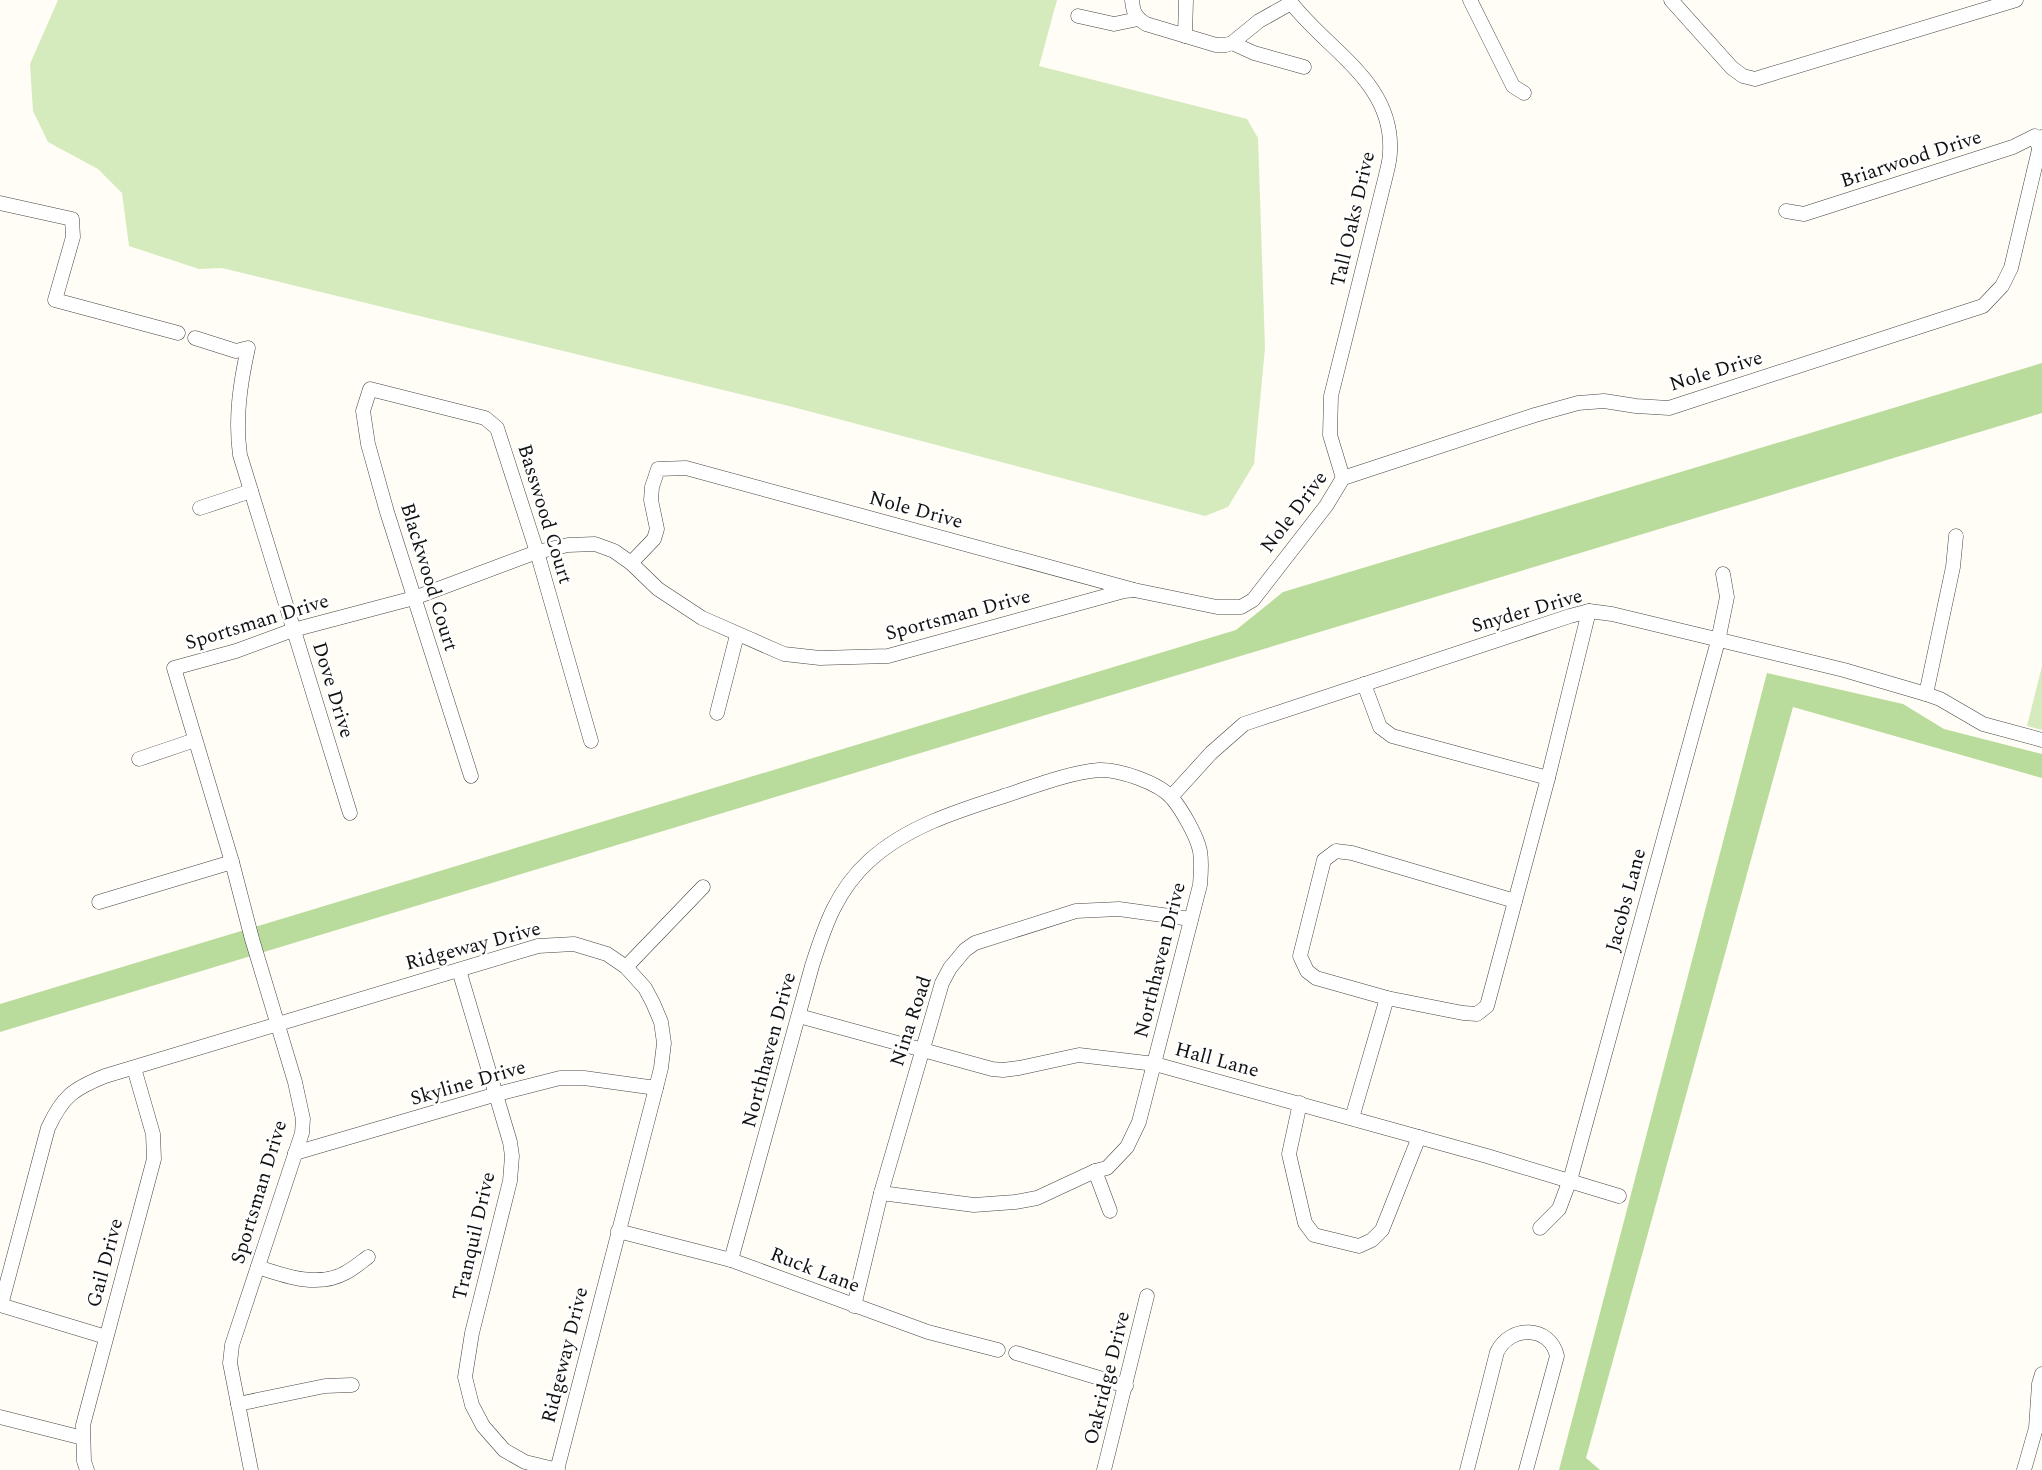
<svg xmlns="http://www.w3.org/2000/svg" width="2042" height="1470" font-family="Spectral,serif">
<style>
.green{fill:#d5ebbd}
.forest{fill:#b9dc9c}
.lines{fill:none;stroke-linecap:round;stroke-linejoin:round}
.minor-casing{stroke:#444;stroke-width:15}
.minor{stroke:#fff;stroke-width:14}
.labels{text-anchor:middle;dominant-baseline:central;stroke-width:5;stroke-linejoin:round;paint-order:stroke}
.street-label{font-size:20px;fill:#111;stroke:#fff}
</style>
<rect width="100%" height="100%" fill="#fffdf5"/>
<!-- green -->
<g class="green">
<polygon points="58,0 1057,0 1039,66 1247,119 1258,138 1265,348 1254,464 1228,507 1205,516 785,405 222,268 199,269 129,246 122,193 98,169 48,142 33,111 30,64"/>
<polygon points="2042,666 2042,730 2027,726"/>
</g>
<!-- forest -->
<g class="forest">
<polygon points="2042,363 2042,413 0,1032 0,1004 1236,630 1283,592"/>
<polygon points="1767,673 1903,704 1944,729 2042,754 2042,778 1793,707 1586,1458 1600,1470 1559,1470"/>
</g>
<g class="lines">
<defs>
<g id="minor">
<path d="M1132 0C1133 12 1135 17 1146 24L1216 45H1226L1232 43 1259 21 1291 3"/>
<path d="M1289 0C1326 50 1394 81 1390 152 1390 161 1387 170 1385 179L1331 396 1330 435 1343 478"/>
<polyline points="1470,0 1513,86 1524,93"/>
<polyline points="1671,0 1732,68 1743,76 1755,79 2016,0"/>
<polyline points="1078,16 1114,24 1138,19"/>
<polyline points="1185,36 1186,0"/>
<polyline points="1232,43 1254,53 1304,67"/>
<polyline points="0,203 72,219 73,237 55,300 178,333"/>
<polyline points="1786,211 1804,214 2013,147 2035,136 2039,148"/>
<path d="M195 338 236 351 248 348C240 384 235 419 240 455L350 813"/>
<polyline points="200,508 251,491"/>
<polyline points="1956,536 1953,567 1926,694 1940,699 1983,724 2042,740"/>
<polyline points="631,563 654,539 657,529 651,500 652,487 658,469 686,468 1134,590 1217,607 1241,607 1253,600 1326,506 1343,478 1535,415 1578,403 1604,401 1636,406 1669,408 1983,306 2002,286 2011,268 2042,137"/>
<polyline points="1364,684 1380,727 1392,736 1548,778"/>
<polyline points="717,713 737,635"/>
<polyline points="139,759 195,740"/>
<polyline points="471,776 387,512 368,444 363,411 370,389 485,418 497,428 537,552 591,741"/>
<polyline points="1171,797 1211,753 1244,724 1570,616 1589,611 1612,614 1844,670 1926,694"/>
<polyline points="99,902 232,862"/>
<polyline points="626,967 703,887"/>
<polyline points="459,970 510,1142 512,1156 510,1181 472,1333 465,1377 472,1405 483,1426 504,1450 525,1462 558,1470"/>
<polyline points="1387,998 1316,978 1307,971 1300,956 1324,860 1336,851 1352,853 1515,901"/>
<polyline points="799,1016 992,1069 1003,1070 1019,1068 1079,1055 1155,1064 1487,1156 1619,1196"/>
<polyline points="1300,1103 1289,1154 1305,1223 1314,1235 1359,1246 1372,1240 1382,1230 1419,1137"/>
<polyline points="1352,1118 1387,998 1463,1013 1477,1014 1487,1006 1548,778 1589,611"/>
<polyline points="295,1153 497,1094 560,1078 584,1078 656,1088"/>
<polyline points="1095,1171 1110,1211"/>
<polyline points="1540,1228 1559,1209 1571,1177 1718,641 1727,597 1723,574"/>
<polyline points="618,1231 731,1260 928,1332 998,1350"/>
<path d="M731 1260 812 966C825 925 837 890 869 861 906 827 957 811 1004 796 1035 786 1067 773 1099 770 1119 769 1159 783 1172 798 1182 810 1197 836 1200 851 1202 863 1201 874 1200 885L1139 1122 1127 1147 1107 1168 1095 1171 1037 1198 1015 1202 974 1205 881 1193"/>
<path d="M258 1267C285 1276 318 1288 345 1273 353 1269 360 1263 368 1257"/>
<polyline points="0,1305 106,1337"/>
<path d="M1 1305 48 1128C63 1096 73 1089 105 1076L538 946 574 944 607 954 626 967 645 988 653 1003 661 1022 664 1043 661 1068 656 1088 557 1470"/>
<polyline points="854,1306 881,1193 942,983 950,968 965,950 975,943 1076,911 1119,909 1191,919"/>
<polyline points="1016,1353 1126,1386"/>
<polyline points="238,1404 325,1386 352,1385"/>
<polyline points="0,1417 83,1438"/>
<polyline points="87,1470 84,1461 83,1425 154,1159 153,1134 134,1068"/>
<polyline points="251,1470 230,1363 232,1345 302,1133 303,1119 295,1082 252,939 232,862 174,668 236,651 293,630 414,598 537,552 568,545 595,544 614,551 631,563 658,589 702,618 784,654 820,658 888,656 1124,591 1134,590"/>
<polyline points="1104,1470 1147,1296"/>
<path d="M1467 1470 1497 1352C1510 1325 1550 1325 1557 1356L1526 1470"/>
<polyline points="2024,1470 2036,1428 2039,1384 2042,1374"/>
</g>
</defs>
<!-- minor casing -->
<use href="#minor" class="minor-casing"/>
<!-- minor -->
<use href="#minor" class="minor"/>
</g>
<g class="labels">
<!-- street labels -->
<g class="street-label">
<text transform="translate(1911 159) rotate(-18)">Briarwood Drive</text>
<text transform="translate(1353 219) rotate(-77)">Tall Oaks Drive</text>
<text transform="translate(1716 371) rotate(-17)">Nole Drive</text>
<text transform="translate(916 510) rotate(15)">Nole Drive</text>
<text transform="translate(1294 512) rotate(-53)">Nole Drive</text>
<text transform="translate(545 514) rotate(73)">Basswood Court</text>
<text transform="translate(429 577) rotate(73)">Blackwood Court</text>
<text transform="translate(1527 611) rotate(-16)">Snyder Drive</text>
<text transform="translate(958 615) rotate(-15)">Sportsman Drive</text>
<text transform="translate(257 622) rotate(-17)">Sportsman Drive</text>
<text transform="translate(333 690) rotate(73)">Dove Drive</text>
<text transform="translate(1626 900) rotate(-75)">Jacobs Lane</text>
<text transform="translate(473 946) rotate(-15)">Ridgeway Drive</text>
<text transform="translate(1160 960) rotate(-76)">Northhaven Drive</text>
<text transform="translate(911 1021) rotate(-72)">Nina Road</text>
<text transform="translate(769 1050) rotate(-75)">Northhaven Drive</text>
<text transform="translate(1217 1060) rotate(15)">Hall Lane</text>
<text transform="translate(468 1083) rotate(-16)">Skyline Drive</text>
<text transform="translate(259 1192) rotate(-73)">Sportsman Drive</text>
<text transform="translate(474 1236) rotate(-77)">Tranquil Drive</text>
<text transform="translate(105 1263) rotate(-75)">Gail Drive</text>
<text transform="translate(815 1270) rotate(21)">Ruck Lane</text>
<text transform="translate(565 1355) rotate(-76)">Ridgeway Drive</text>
<text transform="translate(1107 1378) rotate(-76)">Oakridge Drive</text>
</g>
</g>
</svg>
